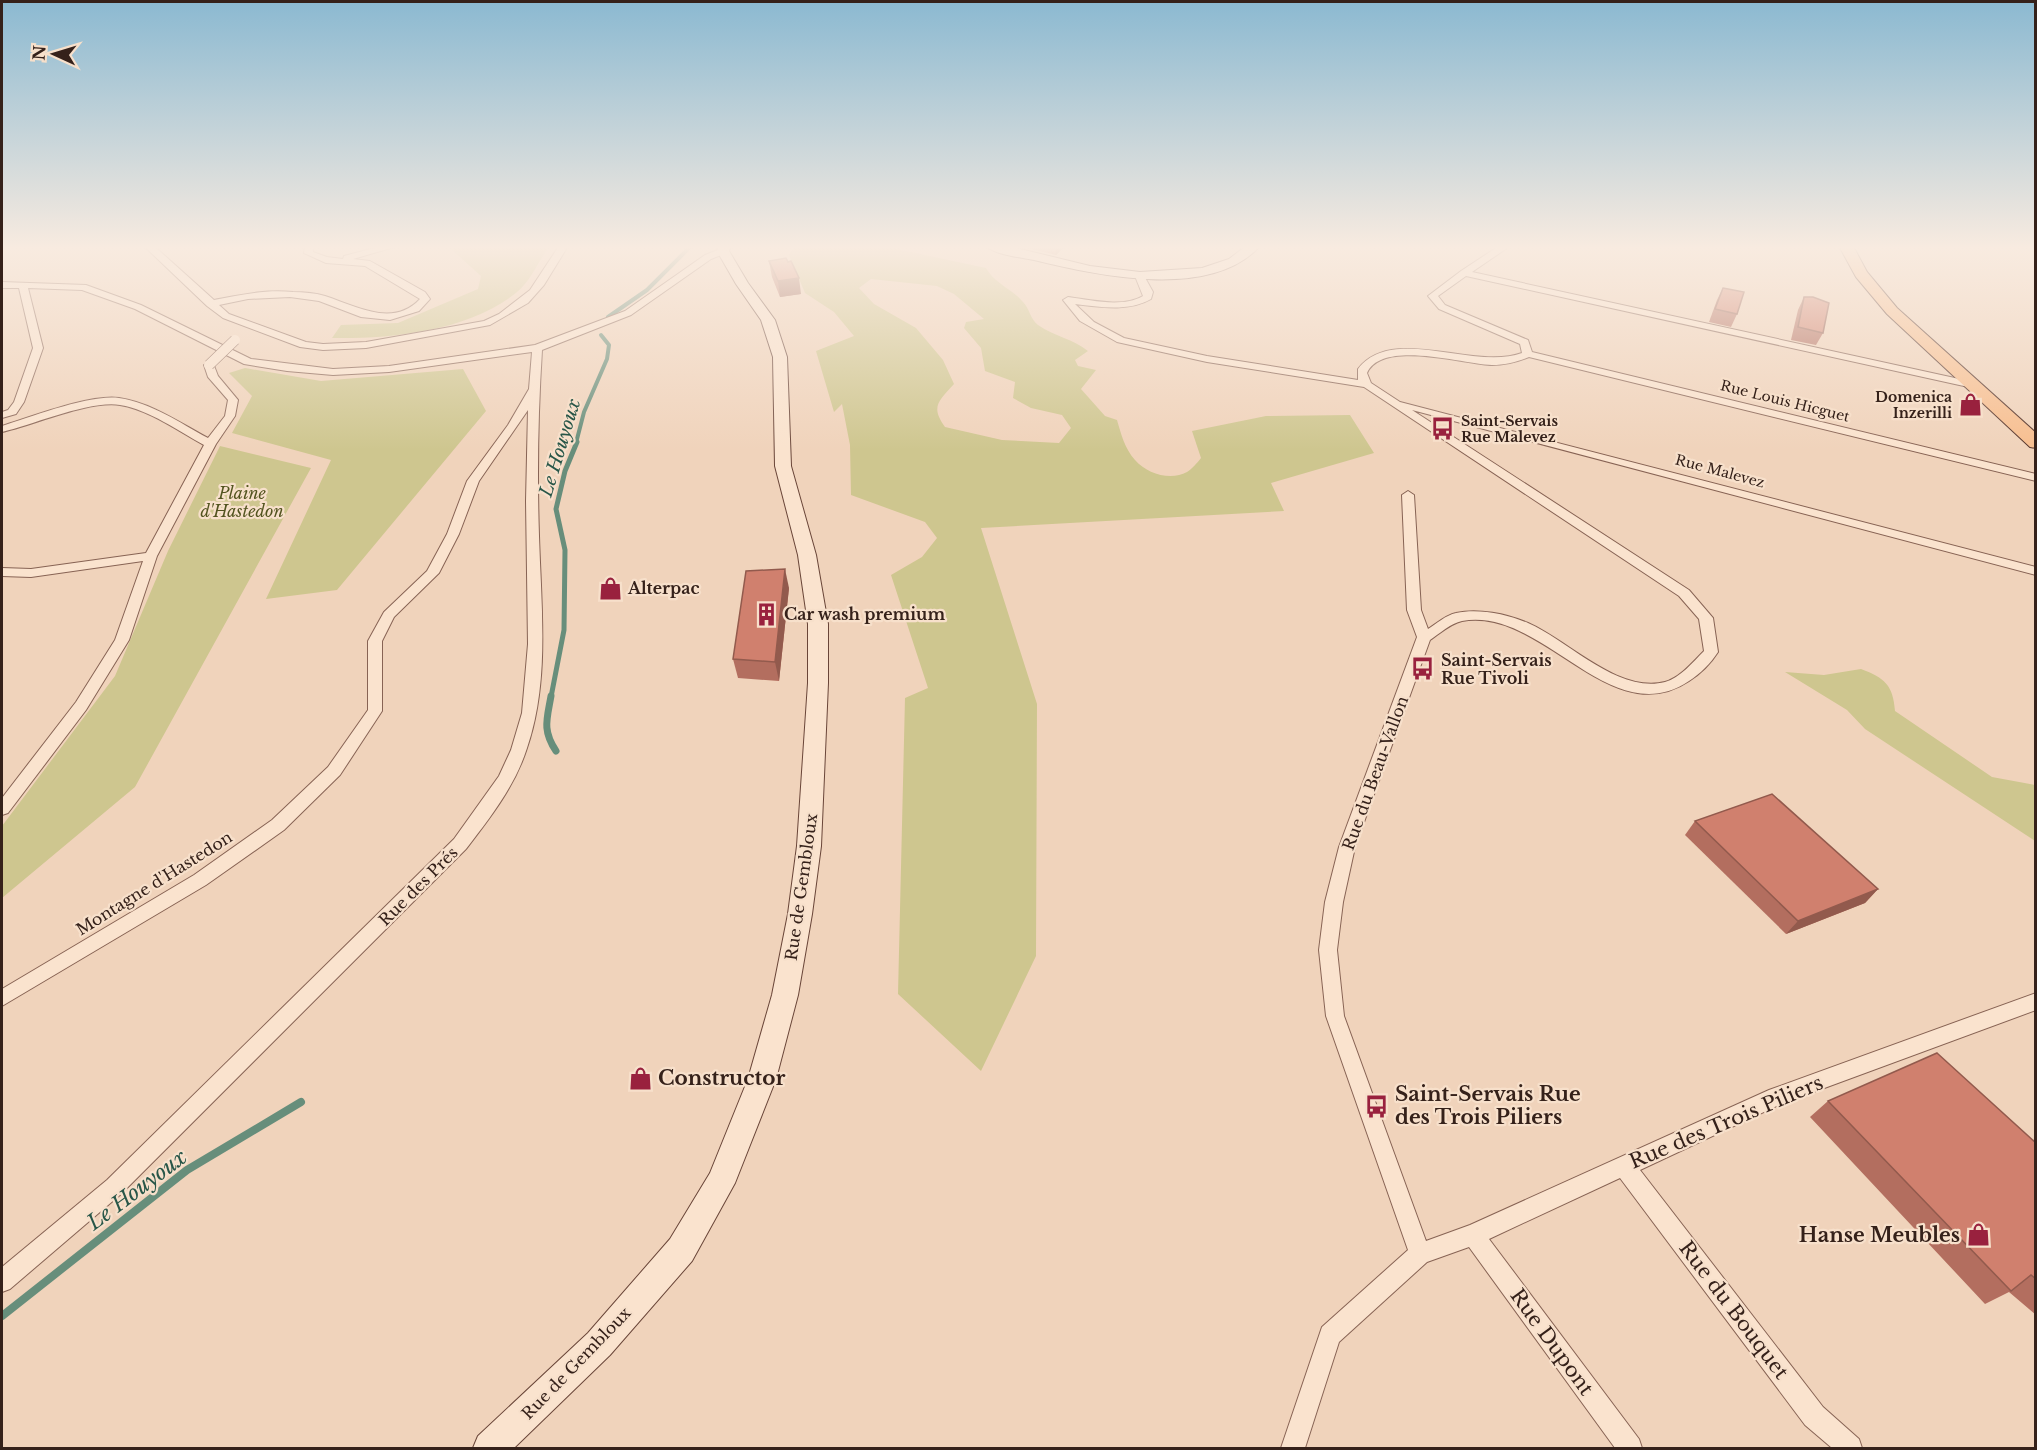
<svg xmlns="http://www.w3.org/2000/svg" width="2037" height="1450" font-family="'Libre Baskerville',serif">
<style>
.green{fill:#cec68f;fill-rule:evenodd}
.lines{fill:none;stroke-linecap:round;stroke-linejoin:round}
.stream-far3{stroke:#678e7b;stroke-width:4}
.stream-far2{stroke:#678e7b;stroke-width:5}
.stream-far1{stroke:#678e7b;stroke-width:7}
.stream{stroke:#678e7b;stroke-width:8}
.minor-casing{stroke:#876354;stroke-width:2}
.secondary-casing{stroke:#694538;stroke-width:2}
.primary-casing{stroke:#543329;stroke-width:2}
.minor{fill:#fae3ce;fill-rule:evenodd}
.secondary{fill:#fae3ce;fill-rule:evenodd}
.primary{fill:#f7be8f;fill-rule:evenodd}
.minor-bridge-casing{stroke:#876354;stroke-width:11;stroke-linecap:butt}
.minor-bridge{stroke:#fae3ce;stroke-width:10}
.wall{fill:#b36e5f}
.shaded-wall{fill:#925a4d}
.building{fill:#d0806e;stroke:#925a4d;stroke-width:1.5}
.labels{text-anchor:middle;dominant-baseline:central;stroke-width:4.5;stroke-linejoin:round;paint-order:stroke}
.far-poi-label{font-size:14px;font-weight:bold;fill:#35211a;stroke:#f7e0cb;text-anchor:end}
.far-street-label{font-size:14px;fill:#35211a;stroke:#f7e0cb}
.park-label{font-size:16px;font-style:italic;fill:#52531f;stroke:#f7e0cb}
.poi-label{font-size:16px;font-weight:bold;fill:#35211a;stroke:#f7e0cb;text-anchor:start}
.street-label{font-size:16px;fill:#35211a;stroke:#f7e0cb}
.water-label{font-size:18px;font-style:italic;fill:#285648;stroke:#f7e0cb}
.near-poi-label{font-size:20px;font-weight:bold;fill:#35211a;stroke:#f7e0cb;text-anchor:start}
.near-street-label{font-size:20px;fill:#35211a;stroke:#f7e0cb}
.near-water-label{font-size:21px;font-style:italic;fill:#285648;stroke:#f7e0cb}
</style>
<rect width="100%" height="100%" fill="#f0d3bb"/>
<!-- green -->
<g class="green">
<path d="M449 247H549C539 260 530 282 517 292 470 331 390 339 332 338L341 325 398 323 478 289 481 276Z"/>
<path d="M794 247H887L986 268C995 284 1011 288 1023 302 1030 309 1030 319 1038 325 1055 337 1072 338 1088 351L1075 360 1078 366 1096 370 1081 389 1105 416 1117 420C1121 434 1125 449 1135 460 1147 474 1171 481 1187 472 1192 469 1197 463 1201 458L1192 431 1266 416 1350 415 1374 453 1271 483 1284 511 981 528 1037 704 1036 956 981 1071 898 994 905 698 928 688 891 575 922 557 937 538 925 522 851 495 850 445 842 404 834 412 816 351 854 336 834 312 805 293 789 255ZM871 279 937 286 954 294 984 319 966 322 964 328 981 348 985 371 1015 382 1013 398 1031 408 1062 415 1071 428 1059 443 1002 440 945 427C930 406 939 401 954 384L943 360 916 328 874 304 859 288Z"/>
<polygon points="245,368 321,381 463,369 486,411 337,590 266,599 331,460 232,433 252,396 229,373"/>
<polygon points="220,446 311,468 135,787 2,898 2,826 115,676 168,551"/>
<path d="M1861 669C1885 678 1893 685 1895 711L1992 777 2035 785V841L1865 729 1847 710 1785 672 1824 675Z"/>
</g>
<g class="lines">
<!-- stream-far3 -->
<g class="stream-far3">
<polyline points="608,317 647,290 691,246"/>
<polyline points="576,443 584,412 607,359 609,345 601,335"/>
</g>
<!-- stream-far2 -->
<polyline class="stream-far2" points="551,697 564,630 565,550 556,509 565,471 577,442"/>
<!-- stream-far1 -->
<path class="stream-far1" d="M551 696C547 719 542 730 556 751"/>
<!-- stream -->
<polyline class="stream" points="2,1316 187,1170 301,1102"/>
<defs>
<g id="minor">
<path d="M144 246H154L214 300C240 295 266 289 293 292 303 292 315 293 325 296 356 306 393 328 420 299L365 266 326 263 304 253 305 246H313V252L327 257 343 259 344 256 382 246H398L353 259 370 261 425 292 430 299 419 311 390 320 361 317 319 301 290 297 248 299 219 305 229 314 306 342 323 344 366 342 484 321 499 314 530 290 559 246H568L544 285 528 303 490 325 366 348 323 350 300 347 223 318 207 306Z"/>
<path d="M1499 246H1510L1472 272 1973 382 1978 385 1973 388 1466 276 1438 296 1445 305 1528 340 1532 352 2036 474V481L1529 357C1517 362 1505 365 1492 365 1463 364 1382 339 1367 373L1371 383 1400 402 2036 567V575L1412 410 1689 590 1713 618 1718 652C1711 663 1700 674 1689 681 1610 734 1543 606 1462 621 1451 623 1439 634 1430 640L1355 847 1343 902 1337 950 1344 1016 1426 1241 1470 1225 1769 1090 2036 993V1010L1781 1104 1640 1170 1823 1407 1859 1439 1862 1448H1832L1805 1425 1620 1178 1489 1239 1639 1439 1642 1448H1615L1469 1247 1427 1262 1339 1342 1305 1448H1281L1322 1327 1408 1250 1326 1016 1319 950 1325 902 1339 847 1417 637 1407 610 1402 495 1408 491 1414 495 1421 610 1428 629C1436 624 1446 615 1456 613 1478 608 1507 614 1528 623 1569 641 1618 694 1665 682 1680 678 1693 662 1704 651L1699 619 1679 596 1364 387 1207 362 1117 342 1080 321 1063 300 1068 297C1091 300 1122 308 1143 296L1135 276 1143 274 1153 292 1151 299C1129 312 1100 307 1075 304L1094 322 1124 338 1207 356 1358 380V369C1392 324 1474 371 1522 353L1520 344 1439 309 1428 296 1461 271Z"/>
<path d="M723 248 726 249V253L711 259 631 315 542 350C538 412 537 474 539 536 541 606 550 681 527 748 515 786 490 818 466 849L121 1194 10 1289 2 1292V1267L107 1180 454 839 499 776 511 750 522 713 528 644 526 501 528 410 479 481 459 534 439 573 394 617 382 641V711L340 775 284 830 206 885 2 1006V989L194 875 272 820 328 767 368 710V641L384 612 427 571 447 534 467 481 508 425 529 389 532 352 389 372 333 375 287 371 244 364 135 309 82 290 28 288 43 348 24 402 16 414 2 418V412L8 410 14 402 33 348 19 288H2V282L86 285 141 305 251 359 333 369 389 366 535 345 625 311 705 255Z"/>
<path d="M209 362 213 363 218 376 238 400 235 416 216 444 157 556 129 640 86 710 8 813 2 815V798L76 702 115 640 143 561 31 577 2 576V568L31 569 146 553 204 445C178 431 150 410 120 405 90 400 33 425 2 432V426C31 417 90 394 119 398 152 403 180 423 208 438L225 416 228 400 208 377 204 365Z"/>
</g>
<g id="secondary">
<polygon points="719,246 731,246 729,251 748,283 775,320 787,357 791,466 816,555 828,624 828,683 821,846 812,914 798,995 776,1079 735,1183 692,1261 610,1355 514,1448 473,1448 478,1436 588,1333 670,1239 710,1173 748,1079 772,995 788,914 797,846 808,683 808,624 798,555 775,466 773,357 761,320 736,284 717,251"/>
<path d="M985 246H1008L1090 266 1140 272 1202 268 1229 259 1246 246H1260C1210 301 1096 275 1034 260 1019 257 997 255 985 246Z"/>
</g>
<polygon id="primary" points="1839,246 1853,246 1867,272 1897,308 2036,433 2036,448 2030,447 1887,314 1856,277"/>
</defs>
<!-- minor casing -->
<use href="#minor" class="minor-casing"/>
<!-- secondary casing -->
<use href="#secondary" class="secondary-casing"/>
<!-- primary casing -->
<use href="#primary" class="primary-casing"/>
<!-- minor -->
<use href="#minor" class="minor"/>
<!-- secondary -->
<use href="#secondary" class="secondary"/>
<!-- primary -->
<use href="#primary" class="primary"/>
<defs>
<polyline id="minor-bridge" points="209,365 235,340"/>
</defs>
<!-- minor-bridge casing -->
<use href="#minor-bridge" class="minor-bridge-casing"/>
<!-- minor-bridge -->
<use href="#minor-bridge" class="minor-bridge"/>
</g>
<!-- wall -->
<g class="wall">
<polygon points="1020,246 1065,246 1056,255"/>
<polygon points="769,261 801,294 780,297 772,277"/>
<polygon points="1723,288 1737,314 1731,327 1709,322 1717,300"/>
<polygon points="1804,297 1823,333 1816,345 1791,340 1798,310"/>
<polygon points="789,588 779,681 738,678 733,659"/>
<polygon points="1695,821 1878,889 1865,903 1786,934 1685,835"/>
<polygon points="1828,1101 2036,1143 2036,1315 2009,1292 1985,1304 1810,1117"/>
</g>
<!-- shaded-wall -->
<g class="shaded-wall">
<polygon points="1056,246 1065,246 1056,255"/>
<polygon points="799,278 801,294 780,297 778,281"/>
<polygon points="785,569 789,588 779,681 775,662"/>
<polygon points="1878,889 1865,903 1786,934 1798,921"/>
</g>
<!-- building -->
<g class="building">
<polygon points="786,258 788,262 791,261 799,278 778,281 769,261"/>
<polygon points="1723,288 1744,292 1737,314 1715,309"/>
<polygon points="1804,297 1813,297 1829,303 1823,333 1798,327"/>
<polygon points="785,569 775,662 733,659 746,571"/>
<polygon points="1772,794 1878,889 1798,921 1695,821"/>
<polygon points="1937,1053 2036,1143 2036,1279 2031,1275 2011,1291 1828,1101"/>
</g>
<!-- sky -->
<linearGradient id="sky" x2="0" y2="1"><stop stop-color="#8bb9d1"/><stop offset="0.55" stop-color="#f8ebe0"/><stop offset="1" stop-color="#f8ebe0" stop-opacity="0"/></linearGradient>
<rect width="2037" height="450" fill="url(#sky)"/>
<!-- icons -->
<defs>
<symbol id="shop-bare" viewBox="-9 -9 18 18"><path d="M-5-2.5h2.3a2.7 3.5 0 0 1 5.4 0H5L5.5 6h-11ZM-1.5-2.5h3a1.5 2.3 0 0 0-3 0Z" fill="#99213e" stroke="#f7e0cb" stroke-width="2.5" paint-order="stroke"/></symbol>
<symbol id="bus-bare" viewBox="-9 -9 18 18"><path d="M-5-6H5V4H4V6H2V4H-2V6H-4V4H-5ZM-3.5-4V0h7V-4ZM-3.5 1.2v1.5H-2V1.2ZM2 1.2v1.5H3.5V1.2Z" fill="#99213e" stroke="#f7e0cb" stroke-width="2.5" paint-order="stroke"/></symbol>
<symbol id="building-bare" viewBox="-9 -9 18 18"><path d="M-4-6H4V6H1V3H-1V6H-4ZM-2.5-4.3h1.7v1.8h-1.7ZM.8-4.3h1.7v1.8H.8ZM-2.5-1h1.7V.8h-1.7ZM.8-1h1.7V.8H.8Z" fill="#99213e" stroke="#f7e0cb" stroke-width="2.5" paint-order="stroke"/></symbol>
</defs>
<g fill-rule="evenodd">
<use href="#shop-bare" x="1954" y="388" width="33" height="33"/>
<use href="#bus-bare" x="1426" y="412" width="33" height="33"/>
<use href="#shop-bare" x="594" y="572" width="33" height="33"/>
<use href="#building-bare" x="750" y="598" width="33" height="33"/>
<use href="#bus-bare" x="1406" y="652" width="33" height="33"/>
<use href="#shop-bare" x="624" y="1062" width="33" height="33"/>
<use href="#bus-bare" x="1360" y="1090" width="33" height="33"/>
<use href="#shop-bare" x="1962" y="1218" width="33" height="33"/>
</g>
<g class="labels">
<!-- far-poi labels -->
<g class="far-poi-label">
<text x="1952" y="397">Domenica<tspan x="1952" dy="16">Inzerilli</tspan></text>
<text x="1461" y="421" text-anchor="start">Saint-Servais<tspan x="1461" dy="16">Rue Malevez</tspan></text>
</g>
<!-- far-street labels -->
<g class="far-street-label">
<text transform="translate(1785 401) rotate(14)">Rue Louis Hicguet</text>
<text transform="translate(1720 471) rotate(15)">Rue Malevez</text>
</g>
<!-- park labels -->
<g class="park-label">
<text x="242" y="493">Plaine<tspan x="242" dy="18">d'Hastedon</tspan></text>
</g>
<!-- poi labels -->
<g class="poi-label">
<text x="628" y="588">Alterpac</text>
<text x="784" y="614">Car wash premium</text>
<text x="1441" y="660">Saint-Servais<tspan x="1441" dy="18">Rue Tivoli</tspan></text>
</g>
<!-- street labels -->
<g class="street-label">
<text transform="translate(1375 773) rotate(-70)">Rue du Beau-Vallon</text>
<text transform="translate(154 883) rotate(-32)">Montagne d'Hastedon</text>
<text transform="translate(418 886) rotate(-45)">Rue des Prés</text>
<text transform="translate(801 887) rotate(-82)">Rue de Gembloux</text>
<text transform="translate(576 1363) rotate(-46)">Rue de Gembloux</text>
</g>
<!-- water labels -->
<g class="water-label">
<text transform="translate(560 448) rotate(-73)">Le Houyoux</text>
</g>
<!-- near-poi labels -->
<g class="near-poi-label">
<text x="658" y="1078">Constructor</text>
<text x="1395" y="1094">Saint-Servais Rue<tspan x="1395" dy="23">des Trois Piliers</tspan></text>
<text x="1960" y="1235" text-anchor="end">Hanse Meubles</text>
</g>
<!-- near-street labels -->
<g class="near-street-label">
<text transform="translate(1726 1122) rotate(-23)">Rue des Trois Piliers</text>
<text transform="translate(1734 1310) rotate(53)">Rue du Bouquet</text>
<text transform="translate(1552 1342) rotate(54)">Rue Dupont</text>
</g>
<!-- near-water labels -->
<g class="near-water-label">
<text transform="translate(137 1190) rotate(-37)">Le Houyoux</text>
</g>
</g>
<!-- border -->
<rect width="2037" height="1450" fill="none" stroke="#35211a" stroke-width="6"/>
<!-- north arrow -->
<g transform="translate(54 54) rotate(274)" stroke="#f7e0cb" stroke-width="4.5" paint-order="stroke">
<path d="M0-4.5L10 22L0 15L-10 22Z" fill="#35211a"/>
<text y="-9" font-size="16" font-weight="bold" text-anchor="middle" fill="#35211a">N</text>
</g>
</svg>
